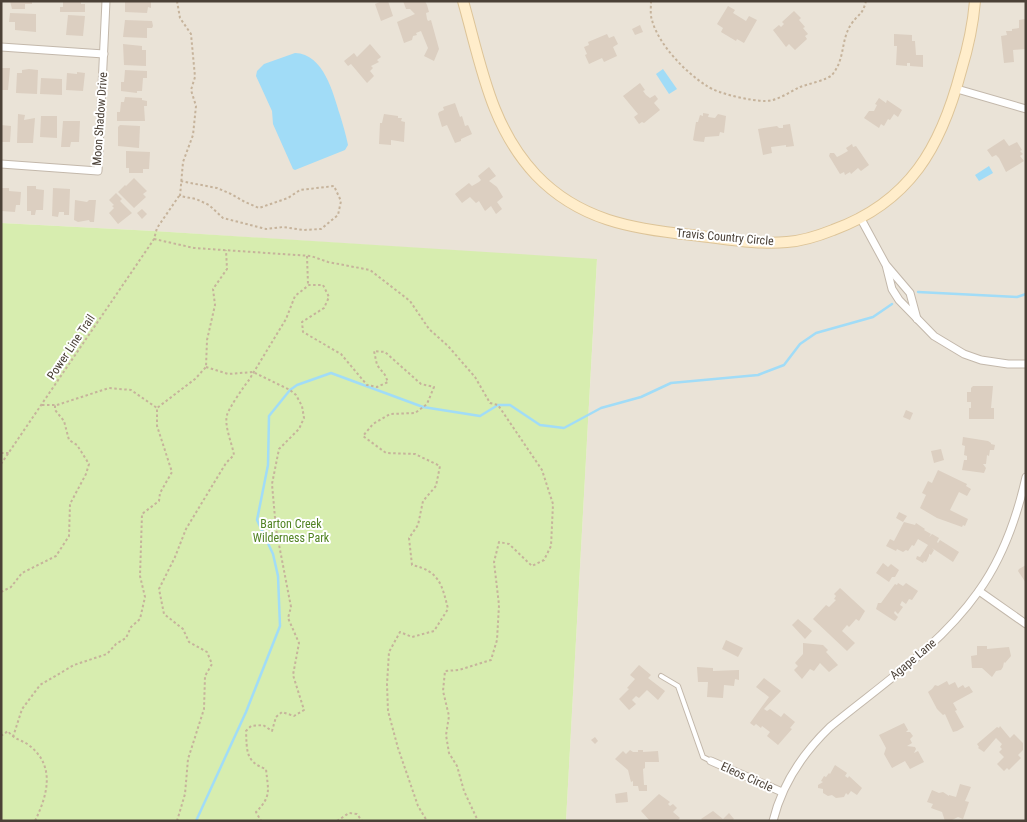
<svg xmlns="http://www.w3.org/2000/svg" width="1027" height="822" font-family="'Roboto Condensed',sans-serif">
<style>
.residential{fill:#eae3d7}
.green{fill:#d7edaf}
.water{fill:#a1dcf7}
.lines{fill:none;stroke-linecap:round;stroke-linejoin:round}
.stream{stroke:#a1dcf7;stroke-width:2.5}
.building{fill:#dccfc1}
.lane-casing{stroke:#c3b8ab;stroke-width:6}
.street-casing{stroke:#c3b8ab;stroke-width:9}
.secondary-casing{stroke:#ddc498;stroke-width:12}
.path{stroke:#c6b39b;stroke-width:2;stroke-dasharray:2.5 2.5;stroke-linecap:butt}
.lane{stroke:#fff;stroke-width:4}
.street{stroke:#fff;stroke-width:7}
.secondary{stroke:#ffedcb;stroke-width:10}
.labels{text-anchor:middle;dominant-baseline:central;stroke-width:4;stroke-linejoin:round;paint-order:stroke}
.street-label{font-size:12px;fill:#4b4137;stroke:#fff}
.park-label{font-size:12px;fill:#518323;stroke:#fff}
</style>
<rect width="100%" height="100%" fill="#f6f1ea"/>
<!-- residential -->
<polygon class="residential" points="1,1 1026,1 1026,821 566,821 597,260 154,231 1,223"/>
<!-- green -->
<polygon class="green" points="1,223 154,231 597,259 566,821 1,821"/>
<!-- water -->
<g class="water">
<path d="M295 53C324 54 333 93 340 115 343 125 346 135 348 145L345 150 295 170 293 169 273 124 272 111 256 76 257 71 264 64Z"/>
<polygon points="663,69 677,89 669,94 656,74"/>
<polygon points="989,166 993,173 979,181 975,175"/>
</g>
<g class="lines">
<!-- stream -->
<g class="stream">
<polyline points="918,292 1017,297 1026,294"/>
<polyline points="196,821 246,712 280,626 278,576 273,554 257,520 268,465 269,416 290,390 297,385 331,373 423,407 480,416 498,405 510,405 540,425 564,428 601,408 641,397 671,383 758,375 784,365 800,344 816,333 873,317 892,304"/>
</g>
</g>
<!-- building -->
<g class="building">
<polygon points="10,1 32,1 32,4 25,4 25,9 12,9"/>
<polygon points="63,1 81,1 81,4 85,4 85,12 60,12 60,7 63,7"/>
<polygon points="125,1 151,1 151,8 148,7 147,13 125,12"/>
<polygon points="382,1 388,1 393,16 381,21 375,4"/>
<polygon points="403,1 425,1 427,5 429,12 426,13 427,19 428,21 431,20 439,49 434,61 424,56 428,48 421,31 416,33 417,35 413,36 412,40 404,43 397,22 415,14 410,9 406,9"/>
<polygon points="728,6 735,10 733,13 746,21 749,16 757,20 744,43 737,39 736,41 721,32 723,28 717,24"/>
<polygon points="794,11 801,18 799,20 805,27 803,28 808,34 805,36 807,39 795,50 789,44 786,47 773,30 779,25 781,27 784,24 782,22"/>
<polygon points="10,13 36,14 36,32 15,30 15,22 9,22"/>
<polygon points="68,15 85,16 83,36 66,35"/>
<polygon points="1025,19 1026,49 1013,50 1014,62 1004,63 1001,36 1007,35 1006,31 1012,31 1012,29 1019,28 1019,20"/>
<polygon points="125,20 152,21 153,26 152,28 147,28 147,38 123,37"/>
<polygon points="640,25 643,32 635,35 632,29"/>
<polygon points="607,34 609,38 614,36 618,44 613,47 617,56 604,62 602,58 589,64 585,55 587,54 584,47 589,45 588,42"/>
<polygon points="894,34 912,35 912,41 915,41 916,55 923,55 923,67 910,66 910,63 907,63 907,66 896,65 897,46 894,46"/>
<polygon points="123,44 142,46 142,50 146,50 146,66 124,65"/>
<polygon points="370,44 381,57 377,60 379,62 371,66 373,68 370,71 374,76 367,83 351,64 348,66 344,61 354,53 357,57"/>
<polygon points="1,68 10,68 8,90 1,90"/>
<polygon points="29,69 38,70 37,94 16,93 17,73 22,73 22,70"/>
<polygon points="125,70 147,71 147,78 143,78 142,91 137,91 137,93 121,91 121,82 124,82"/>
<polygon points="77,72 85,73 83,91 66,90 67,73 77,74"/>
<polygon points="41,78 62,79 62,95 40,94"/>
<polygon points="640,83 645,90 643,91 646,95 650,98 655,95 658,99 654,103 660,110 644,123 642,122 639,124 634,117 638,114 623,96"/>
<polygon points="125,97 142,98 142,100 147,101 147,106 144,106 145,121 117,121 117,112 120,112 121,102 124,102"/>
<polygon points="879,98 886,103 887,100 902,110 898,117 894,114 890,120 888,119 884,126 881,124 879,128 864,118 869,111 874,111 877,105 875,104"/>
<polygon points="455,103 460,117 462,116 465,126 468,125 469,127 472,134 461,139 461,141 455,143 447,125 442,127 438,114 439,112 444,110 443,107"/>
<polygon points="703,113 709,114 708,117 715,118 718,114 726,116 724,133 720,132 719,136 705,137 704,142 695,141 693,140 696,122 698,122 700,115 703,116"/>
<polygon points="18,114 25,115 24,120 35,118 33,143 17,143"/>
<polygon points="384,114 398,116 398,118 402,118 401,121 405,122 404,142 391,140 391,145 379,144 380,123 382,123"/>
<polygon points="41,116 57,116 57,138 40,137"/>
<polygon points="63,121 80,121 79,142 71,142 70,147 61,147"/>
<polygon points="790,124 794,146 786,147 786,145 771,147 772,153 763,155 758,129 777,126 779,128 783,128 783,125"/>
<polygon points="1,125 11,126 10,142 1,142"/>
<polygon points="120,125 140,126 139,148 118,146 118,127"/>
<polygon points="1004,139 1009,146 1017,142 1022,150 1020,151 1023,154 1020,156 1024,161 1006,172 999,158 996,155 992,157 987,150"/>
<polygon points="852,144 853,147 856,146 869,165 861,171 858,168 851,174 850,172 845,175 844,172 840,174 829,156 830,153 834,153 837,157 841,155 848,151 846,148"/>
<polygon points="126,151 150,152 149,169 143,169 143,173 129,173 129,168 126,168"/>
<polygon points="489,167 496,176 489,181 497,187 503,197 497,202 502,209 496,214 491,206 485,211 479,201 476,203 470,197 462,203 455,194 469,183 472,186 479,182 481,180 478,176"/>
<polygon points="134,178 147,191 143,194 146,197 134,208 118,192 125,185 126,186"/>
<polygon points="27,186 36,186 36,189 44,190 43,210 36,210 35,215 31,215 31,211 27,211"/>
<polygon points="1,188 9,188 9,191 21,192 20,205 16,205 15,212 1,211"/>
<polygon points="53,188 70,189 69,215 64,215 64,212 59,212 58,217 52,216"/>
<polygon points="116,193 122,199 120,201 132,213 118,224 109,213 114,208 112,206 114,205 109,200"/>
<polygon points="75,200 87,202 89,200 96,200 94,222 90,222 89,220 78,222 74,220"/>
<polygon points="142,209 147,214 142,219 137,213"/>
<polygon points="973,386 993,386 991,408 994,408 994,419 969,419 969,408 971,408 971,402 967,402 967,392 971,392 971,388"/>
<polygon points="906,410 913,413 910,420 903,417"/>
<polygon points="963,437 988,441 991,443 991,444 995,445 994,450 990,450 989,456 987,455 986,464 983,464 986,468 984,473 962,470 964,460 967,460 967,456 964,455 965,446 962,445"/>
<polygon points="941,449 944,460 934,463 931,451"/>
<polygon points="938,470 967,484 966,486 971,489 967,496 959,492 950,510 968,519 965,526 963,525 962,527 937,518 920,508 926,495 922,493 928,481 932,483"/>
<polygon points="899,512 907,516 903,522 896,518"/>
<polygon points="904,522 915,525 916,523 925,529 924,530 931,534 929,537 932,534 939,538 937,542 938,543 940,540 959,552 953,562 932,548 934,550 931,555 929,554 929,556 926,562 924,561 923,563 916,559 917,556 920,557 928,545 918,539 914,546 912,545 908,551 906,550 903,552 897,549 896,551 886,546 890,539 894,541"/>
<polygon points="883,563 888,567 891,564 899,570 895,577 892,577 889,582 876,573"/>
<polygon points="1026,565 1026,583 1018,571 1019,569"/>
<polygon points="898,583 903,586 906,583 918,591 912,600 909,599 906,604 902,601 900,605 903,607 898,614 895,611 894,613 898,617 895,621 893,620 876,609 878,603 881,603 895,584 897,585"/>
<polygon points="840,588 865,611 859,621 856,619 849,627 847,625 842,631 855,643 847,651 813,619 826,605 829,607 836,600 834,599 836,596 834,594"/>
<polygon points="798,619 812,631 805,639 792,625"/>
<polygon points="726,640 743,648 738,657 722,649"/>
<polygon points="803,643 823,645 828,650 826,652 838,665 829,672 820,663 814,671 810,669 802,679 794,670 798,666 795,663 803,654"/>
<polygon points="977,646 987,646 987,649 1009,647 1011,656 1005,663 1004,662 1003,667 1001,670 996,671 992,677 982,668 972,668 971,656 977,655"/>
<polygon points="639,665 651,675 648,678 665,691 658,700 647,690 639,698 636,696 632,700 636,704 629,710 619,699 629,689 627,688 635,679 630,675"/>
<polygon points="697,667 713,668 713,671 739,670 739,680 735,679 734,686 724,685 723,698 707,697 708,682 698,682"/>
<polygon points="764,678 781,691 764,709 767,711 770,709 781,717 784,713 795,722 790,728 792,729 778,745 767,736 770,732 762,726 761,728 756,724 754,726 750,723 769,697 756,687"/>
<polygon points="947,681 949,685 955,682 958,688 963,685 965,688 969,686 973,692 953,703 957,710 955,711 964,727 957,731 953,732 945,714 943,715 937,709 928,692 932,689 935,685 938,686"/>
<polygon points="904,723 908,730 906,732 910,732 913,736 910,739 912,743 907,746 915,747 916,749 914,753 918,751 924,762 910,769 905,761 892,768 884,754 886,748 879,735"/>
<polygon points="1000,726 1010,738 1014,734 1023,743 1023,750 1018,755 1021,758 1009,770 1007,768 1004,771 997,764 1004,757 999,752 1002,749 1000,747 1002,744 996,738 984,752 978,748 979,747 977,744 997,727 999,728"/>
<polygon points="595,737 598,741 595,744 591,740"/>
<polygon points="630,750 633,752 638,752 638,750 643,750 643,752 658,751 659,762 645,762 645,768 643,769 644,785 647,785 647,791 639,791 638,786 633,786 633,781 631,782 628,770 615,759 623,751 626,754"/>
<polygon points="835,765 847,773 845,776 848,778 849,776 862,788 857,795 851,791 848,795 846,793 844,797 836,798 832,795 828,796 823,793 823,789 818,788 818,785 823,782 821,781 824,776 826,777 829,773 830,774"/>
<polygon points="960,784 971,787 965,801 969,802 963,819 958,817 950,821 945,821 942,812 931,808 933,804 927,802 932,790 939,793 943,792 949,796 949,795 956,797"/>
<polygon points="627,792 628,802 616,803 615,794"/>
<polygon points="659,794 670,802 666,806 668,804 670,806 673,804 677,808 673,812 680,818 677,821 650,821 641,811"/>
<polygon points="713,811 723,819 729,813 734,819 732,821 703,821 701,819"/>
</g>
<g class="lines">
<defs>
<polyline id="lane" points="661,676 678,686 703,757 711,761"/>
<g id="street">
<polyline points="1,47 104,54"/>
<polyline points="957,89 1026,109"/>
<polyline points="1,164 98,171 106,1"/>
<polyline points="861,219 886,265 892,289 899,300 934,336 964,354 981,360 1008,364 1026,364"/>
<polyline points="887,266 910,293 917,319"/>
<polyline points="979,591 1026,624"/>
<polyline points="711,761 782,792"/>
<path d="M773 821C782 784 803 753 830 727 881 685 939 647 978 592 1002 559 1017 517 1026 477"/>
</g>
<path id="secondary" d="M463 1C481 64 490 126 536 175 579 220 632 229 692 235 722 238 756 245 787 242 802 241 818 236 833 230 910 202 941 147 961 71 968 48 973 25 975 1"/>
</defs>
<!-- lane casing -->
<use href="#lane" class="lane-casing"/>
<!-- street casing -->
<use href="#street" class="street-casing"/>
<!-- secondary casing -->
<use href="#secondary" class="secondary-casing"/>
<!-- path -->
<g class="path">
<polyline points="177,1 180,18 191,34 195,77 191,90 196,106 193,135 183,162 180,196 196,199 209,205 223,218 266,229 283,227 303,230 321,229 338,215 341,201 334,186 300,190 288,198 259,208 245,202 231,194 217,188 180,181"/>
<path d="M651 1C651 7 650 15 652 20 658 44 686 73 707 86 718 94 752 101 765 101 778 101 789 92 800 87 808 84 827 80 832 75 846 58 840 40 852 23 860 12 862 16 866 1"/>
<polyline points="154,239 194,248 311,256 328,262 370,270 410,301 429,329 448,346 475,377 490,403 498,405 542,470 553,504 551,546 544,560 532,566 509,544 499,542 494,562 499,605 497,640 491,660 459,670 445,671 443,691 449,716 446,735 449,753 457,766 464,791 478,821"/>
<polyline points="307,256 308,284"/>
<path d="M206 367 228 374 253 372 290 390 296 395 302 406 304 418 299 429 279 449 272 484 276 529 291 607 288 618 299 643 293 675 304 710 294 716 282 712 276 717 272 731 263 725 251 726 246 731C247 750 245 762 266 769 268 790 272 796 256 812L261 821"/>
<polyline points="42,405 57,405 109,388 131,390 157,408"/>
<polyline points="1,453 9,453"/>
<polyline points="1,464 150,245 154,239 157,228 179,196"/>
<polyline points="1,592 11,587 22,573 56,556 69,536 70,504 86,474 89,464 77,445 69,440 64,421 55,410 55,405"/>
<path d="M1 736 8 731C14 740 23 740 30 746 56 767 47 796 35 821"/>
<polyline points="13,737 22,709 40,685 74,665 107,654 116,644 126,638 131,627 140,619 145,597 140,576 142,514 159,501 160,493 172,472 157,426 157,408 195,379 206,367 207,340 215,305 213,289 227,269 226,250"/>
<path d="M177 821 185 794 188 759 204 709 205 676 212 664 207 652 189 642 183 629 164 614 159 589 175 557 186 529 226 463 234 455C232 443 224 426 227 415 229 408 244 386 249 380L286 319 295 296 309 285H323L329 297 324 308 302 322 303 332 341 354 367 385 377 387 388 382 385 375 377 365 374 351 385 352 421 384 434 387 427 404 415 413 390 414 373 424 363 436 386 453 415 454 440 466 436 486 423 501 418 525 409 538 412 565C439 571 442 584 448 609L434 631 412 637 400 632 389 652 387 684 388 711 398 748 418 806 427 821"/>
<polyline points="337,821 349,813 357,814 362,821"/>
</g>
<!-- lane -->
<use href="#lane" class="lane"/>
<!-- street -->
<use href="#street" class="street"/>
<!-- secondary -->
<use href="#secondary" class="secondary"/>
</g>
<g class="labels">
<!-- street labels -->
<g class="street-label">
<text transform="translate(100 119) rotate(-86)">Moon Shadow Drive</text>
<text transform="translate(725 237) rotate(5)">Travis Country Circle</text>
<text transform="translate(71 347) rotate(-56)">Power Line Trail</text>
<text transform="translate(913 659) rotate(-40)">Agape Lane</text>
<text transform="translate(747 777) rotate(24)">Eleos Circle</text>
</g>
<!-- park labels -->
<g class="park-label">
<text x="291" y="524">Barton Creek<tspan x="291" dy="14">Wilderness Park</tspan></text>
</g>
</g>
<!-- border -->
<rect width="1027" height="822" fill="none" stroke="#4b4137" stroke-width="5"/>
</svg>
